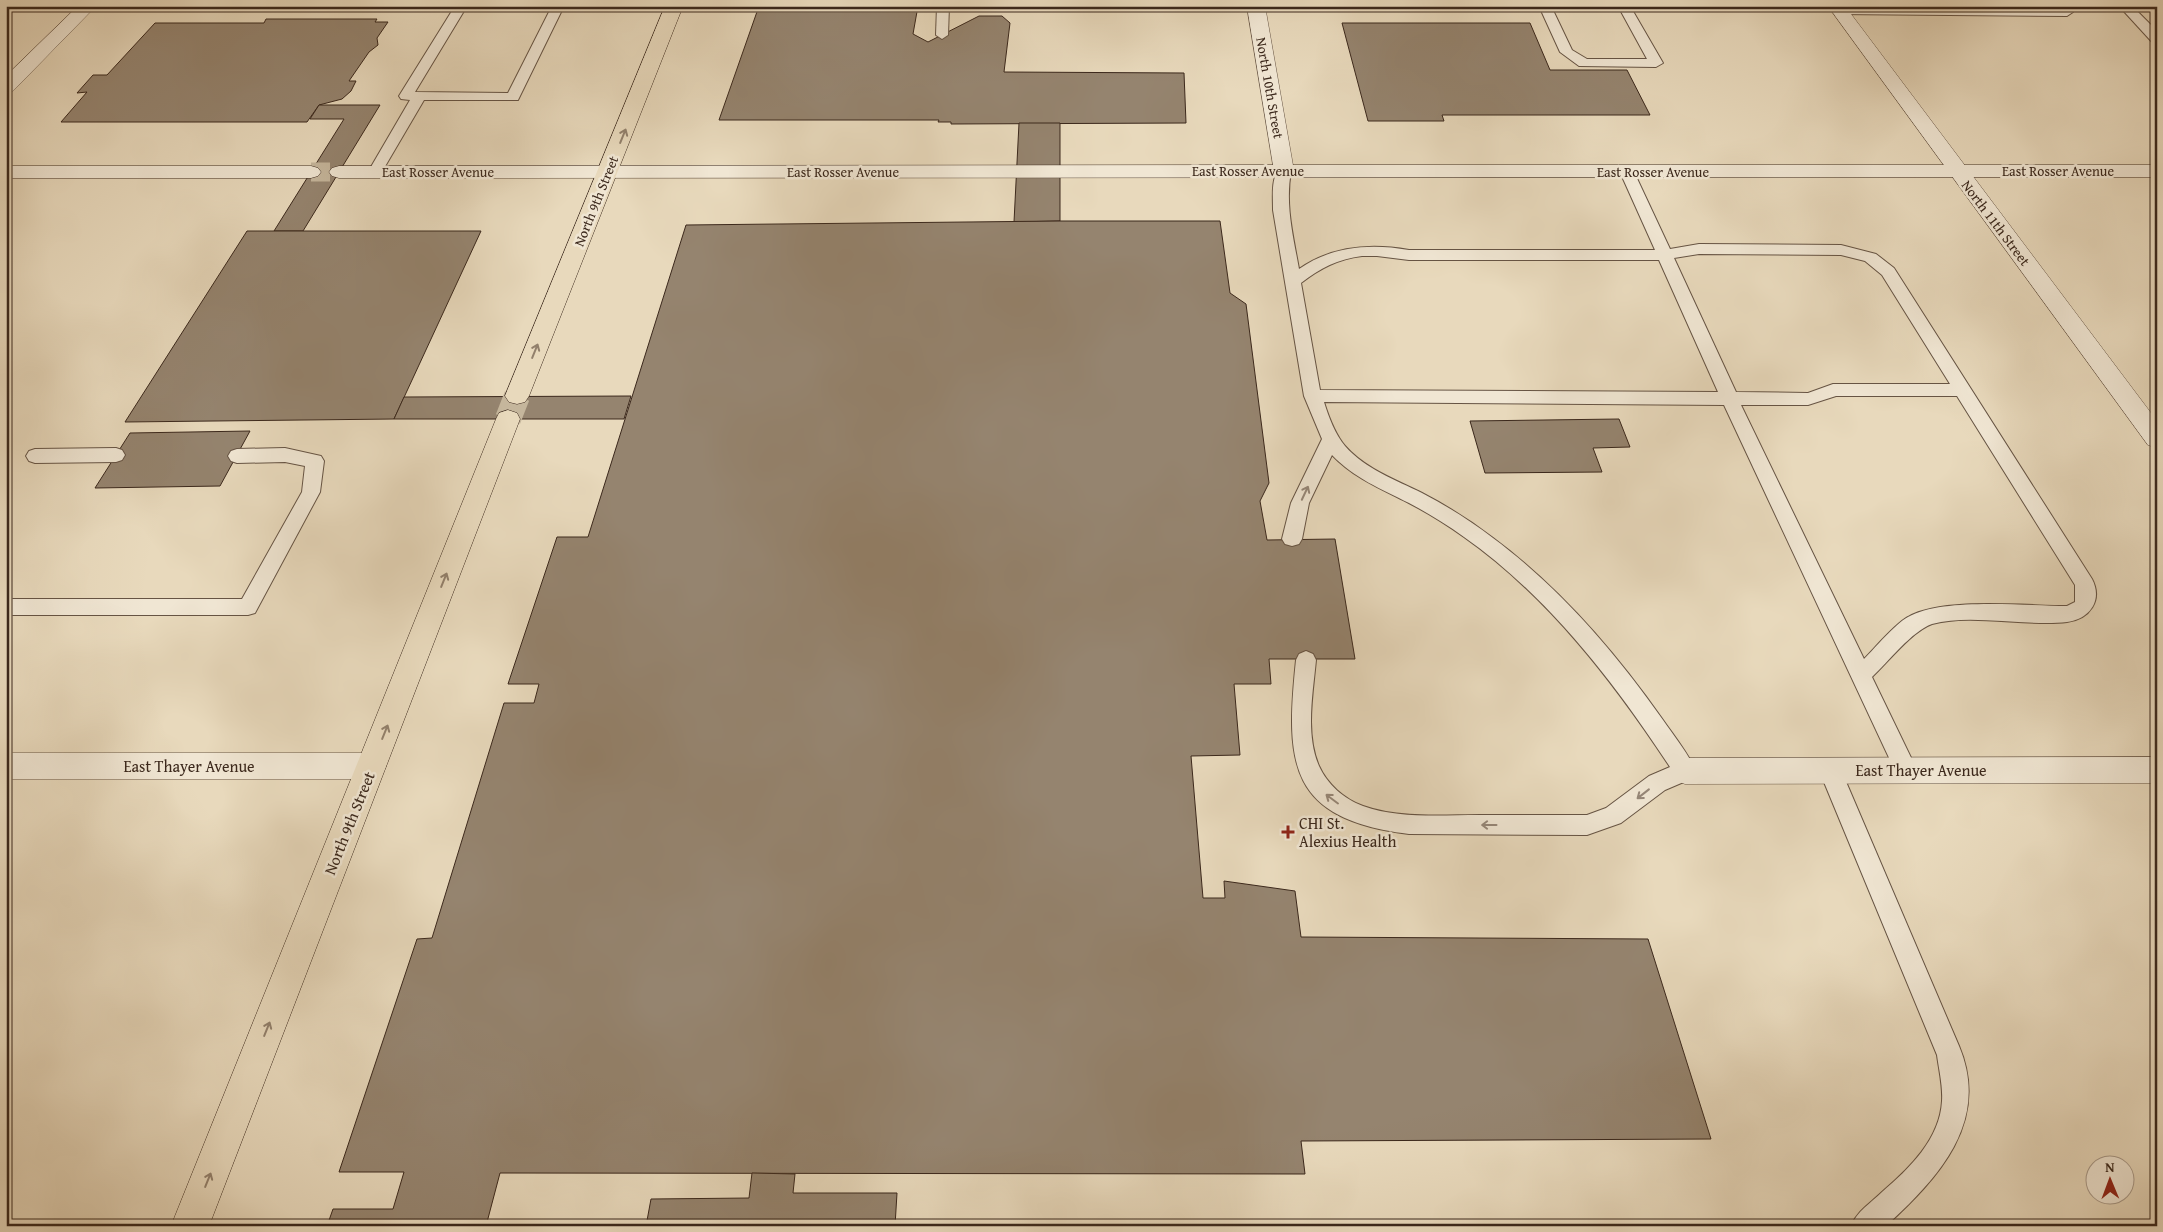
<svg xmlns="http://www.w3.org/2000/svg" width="2163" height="1232" font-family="'Gentium Book Plus',serif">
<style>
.building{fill:#95846f;stroke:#3b281c}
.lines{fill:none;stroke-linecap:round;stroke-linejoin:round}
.secondary-tunnel{stroke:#c5b69c;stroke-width:19;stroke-dasharray:19 10;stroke-linecap:butt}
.primary-tunnel{stroke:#c5b69c;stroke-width:26;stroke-dasharray:26 12;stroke-linecap:butt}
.lane-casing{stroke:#665444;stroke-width:2}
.street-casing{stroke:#665444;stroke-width:1}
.secondary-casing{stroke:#3b281c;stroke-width:1}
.primary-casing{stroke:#3b281c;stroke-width:1}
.lane{fill:#f0e6d3;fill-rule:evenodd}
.street{fill:#f0e6d3;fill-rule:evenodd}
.secondary{fill:#f0e6d3;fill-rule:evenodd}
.primary{fill:#e8d9bc;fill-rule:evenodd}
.oneway{stroke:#92806c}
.oneway2{stroke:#968778}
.poi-dot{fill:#8f2418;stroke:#f0e6d3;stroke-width:2}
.labels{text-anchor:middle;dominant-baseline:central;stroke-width:5;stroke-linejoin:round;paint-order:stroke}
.far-street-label{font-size:14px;fill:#3b281c;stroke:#f0e6d3}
.street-label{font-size:16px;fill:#3b281c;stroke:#f0e6d3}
.poi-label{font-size:16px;fill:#3b281c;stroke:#f0e6d3;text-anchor:start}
</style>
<rect width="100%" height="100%" fill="#e8d9bc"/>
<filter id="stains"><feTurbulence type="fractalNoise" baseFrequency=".004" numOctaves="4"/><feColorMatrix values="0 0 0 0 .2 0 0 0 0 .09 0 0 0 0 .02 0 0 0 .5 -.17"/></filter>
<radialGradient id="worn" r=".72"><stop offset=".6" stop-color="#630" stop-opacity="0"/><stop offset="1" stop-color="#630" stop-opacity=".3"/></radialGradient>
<!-- building -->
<g class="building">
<polygon points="759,6 918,6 913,34 928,42 979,16 1002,16 1010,23 1004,72 1184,73 1186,123 951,124 951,122 938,122 939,120 719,120"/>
<polygon points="266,19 377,19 375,22 388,22 377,38 378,45 369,52 349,81 356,81 351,91 342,99 319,105 307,122 61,122 87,92 77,93 93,75 107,75 155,23 264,23"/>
<polygon points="1342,23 1530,23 1550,70 1627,70 1650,115 1442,115 1444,121 1368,121"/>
<polygon points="319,105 380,105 303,231 274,231 344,119 310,119"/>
<polygon points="1019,123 1060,123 1060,221 1014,222"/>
<polygon points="1060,221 1220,221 1230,293 1246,304 1269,483 1260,501 1267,540 1335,539 1355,659 1269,659 1271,684 1234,684 1240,755 1191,756 1203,898 1225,898 1224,881 1295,891 1301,937 1648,939 1711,1139 1301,1141 1305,1174 500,1173 486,1226 327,1226 333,1209 393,1209 404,1172 339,1172 417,939 432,938 504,703 534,703 539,684 508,684 557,537 588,537 686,225"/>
<polygon points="247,231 481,231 394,419 125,422"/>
<polygon points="631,396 624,419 394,419 404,397"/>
<polygon points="1619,419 1630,447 1593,448 1602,472 1485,473 1470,421"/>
<polygon points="250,431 220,486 95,488 130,433"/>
<polygon points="752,1173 795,1174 793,1193 897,1193 895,1226 646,1226 651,1199 749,1198"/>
</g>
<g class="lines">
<!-- secondary-tunnel -->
<polyline class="secondary-tunnel" points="311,172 339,172"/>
<!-- primary-tunnel -->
<polyline class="primary-tunnel" points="508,419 517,396"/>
<defs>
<g id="lane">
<polygon points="455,6 467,6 415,92 508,93 552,6 564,6 518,100 424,100 380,175 370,175 368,172 410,100 401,99 399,96"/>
<polygon points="937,6 949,6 948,35 942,39 936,35"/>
<polygon points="1539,6 1551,6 1572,50 1587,59 1647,59 1618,6 1630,6 1663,63 1656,67 1579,66 1560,52"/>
<polygon points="2119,6 2132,6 2157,31 2157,43 2152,42"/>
<polygon points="1839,7 2067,8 2073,12 2067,16 1835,14 1833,11 1835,8"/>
<path d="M1284 167 1289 168 1291 171C1285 205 1293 235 1299 269 1332 246 1370 243 1409 250H1655L1620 172 1622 169H1632L1634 172 1670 249 1699 244 1841 245 1876 254 1894 268 2092 579C2103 600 2090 619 2067 622 2027 627 1971 613 1932 624 1912 631 1888 662 1872 677L1917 770 1914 777 1906 780 1898 777 1724 405 1324 402C1329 418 1335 434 1345 446 1365 469 1396 480 1422 493 1447 506 1471 521 1493 538 1559 587 1616 653 1663 720 1674 736 1688 753 1696 771L1693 778 1665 790 1621 823 1587 835 1409 834C1289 819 1285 765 1296 660L1299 654 1306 651 1313 654 1316 660C1313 693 1305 734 1319 766 1327 784 1344 799 1363 806 1399 819 1442 815 1480 815 1516 815 1551 815 1587 815L1606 808 1649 776 1670 767C1614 682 1548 596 1464 537 1446 524 1428 513 1409 503 1381 489 1354 478 1332 455L1309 503 1302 539 1299 544 1292 546 1285 544 1282 539 1291 503 1322 439 1304 396 1273 210C1273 196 1271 180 1279 168ZM1699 254 1841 255 1865 261 1882 275 1950 384H1833L1808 393 1736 392 1674 258ZM1362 256H1377L1409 260H1659L1718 392 1320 390 1301 283C1320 268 1338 259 1362 256ZM1836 396H1957L2075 585V602L2067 606C2025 606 1943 597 1908 617 1895 624 1875 648 1864 659L1741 405H1808Z"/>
<polygon points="116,448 122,450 125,455 122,460 116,462 35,463 29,461 26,456 29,451 35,449"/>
<polygon points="285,448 321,456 324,461 320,492 255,613 248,615 6,615 6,599 242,599 302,492 305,466 285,462 237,463 231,461 228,456 231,451 237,449"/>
<path d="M1830 760 1838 763 1841 770 1959 1046C1991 1122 1938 1178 1886 1226H1851C1857 1211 1871 1203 1882 1192 1909 1169 1940 1139 1942 1101 1943 1086 1939 1070 1937 1055L1819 770 1822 763Z"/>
</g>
<g id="street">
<polygon points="78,6 96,6 13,91 6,93 6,76"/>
<polygon points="1247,6 1265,6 1294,171 1291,175 1284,177 1277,175 1274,171"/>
<polygon points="1828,6 1845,6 2157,421 2157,448 2148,445"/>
<polygon points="6,753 371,753 382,757 386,766 382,775 371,779 6,779"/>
<polygon points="2157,757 2157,783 1685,784 1674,780 1670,771 1674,762 1685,758"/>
</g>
<g id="secondary">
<polygon points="1284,165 2157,165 2157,177 339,178 332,176 329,172 332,168 339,166"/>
<polygon points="6,166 311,166 318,168 321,172 318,176 311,178 6,178"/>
</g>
<g id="primary">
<polygon points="665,6 683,6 529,396 525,402 517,404 509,402 505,396"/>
<polygon points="508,410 517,413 520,419 209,1226 171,1226 496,419 499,413"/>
</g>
</defs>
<!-- lane casing -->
<use href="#lane" class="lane-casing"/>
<!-- street casing -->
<use href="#street" class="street-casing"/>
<!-- secondary casing -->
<use href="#secondary" class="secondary-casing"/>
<!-- primary casing -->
<use href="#primary" class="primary-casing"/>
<!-- lane -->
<use href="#lane" class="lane"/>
<!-- street -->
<use href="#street" class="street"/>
<!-- secondary -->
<use href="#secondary" class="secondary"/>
<!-- primary -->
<use href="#primary" class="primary"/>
</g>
<!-- one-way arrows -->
<defs><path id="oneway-shaft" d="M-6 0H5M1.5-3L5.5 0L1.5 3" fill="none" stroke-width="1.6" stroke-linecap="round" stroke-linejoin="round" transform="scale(1.25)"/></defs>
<g class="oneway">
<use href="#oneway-shaft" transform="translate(623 136) rotate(-68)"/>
<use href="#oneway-shaft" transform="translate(535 351) rotate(-68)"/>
<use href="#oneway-shaft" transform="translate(444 580) rotate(-68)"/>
<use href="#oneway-shaft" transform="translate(385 732) rotate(-68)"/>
<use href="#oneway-shaft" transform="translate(267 1029) rotate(-68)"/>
<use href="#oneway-shaft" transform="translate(208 1180) rotate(-68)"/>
</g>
<g class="oneway2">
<use href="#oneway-shaft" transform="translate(1305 493) rotate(-65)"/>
<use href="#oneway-shaft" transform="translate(1643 794) rotate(142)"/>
<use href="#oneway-shaft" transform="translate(1332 799) rotate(-143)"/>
<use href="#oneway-shaft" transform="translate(1489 825) rotate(180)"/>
</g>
<!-- markers -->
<path class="poi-dot" d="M1285.5 824.5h5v5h5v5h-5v5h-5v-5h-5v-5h5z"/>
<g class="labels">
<!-- far-street labels -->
<g class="far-street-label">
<text transform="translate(1270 88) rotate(80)">North 10th Street</text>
<text x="1248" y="171">East Rosser Avenue</text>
<text x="2058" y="171">East Rosser Avenue</text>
<text x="438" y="172">East Rosser Avenue</text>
<text x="843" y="172">East Rosser Avenue</text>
<text x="1653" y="172">East Rosser Avenue</text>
<text transform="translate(596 201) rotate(-68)">North 9th Street</text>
<text transform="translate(1996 223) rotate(53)">North 11th Street</text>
</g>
<!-- street labels -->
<g class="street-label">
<text x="189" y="766">East Thayer Avenue</text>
<text x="1921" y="770">East Thayer Avenue</text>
<text transform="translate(349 823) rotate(-68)">North 9th Street</text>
</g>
<!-- poi labels -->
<g class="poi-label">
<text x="1299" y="823">CHI St.<tspan x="1299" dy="18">Alexius Health</tspan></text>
</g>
</g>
<!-- margin -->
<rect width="2163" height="1232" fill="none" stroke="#e8d9bc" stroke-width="25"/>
<rect x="8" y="8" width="2148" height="1217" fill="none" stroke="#3b281c" stroke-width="2.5"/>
<rect x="12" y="12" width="2138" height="1207" fill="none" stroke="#3b281c"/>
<!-- north arrow -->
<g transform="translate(2110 1180) rotate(359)"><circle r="24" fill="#f0e6d3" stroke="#a89a8a"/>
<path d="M0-4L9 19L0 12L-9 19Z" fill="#8f2418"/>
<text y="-8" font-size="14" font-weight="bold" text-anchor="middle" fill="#3b281c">N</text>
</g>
<rect width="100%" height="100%" filter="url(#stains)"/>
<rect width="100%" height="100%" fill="url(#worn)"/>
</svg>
